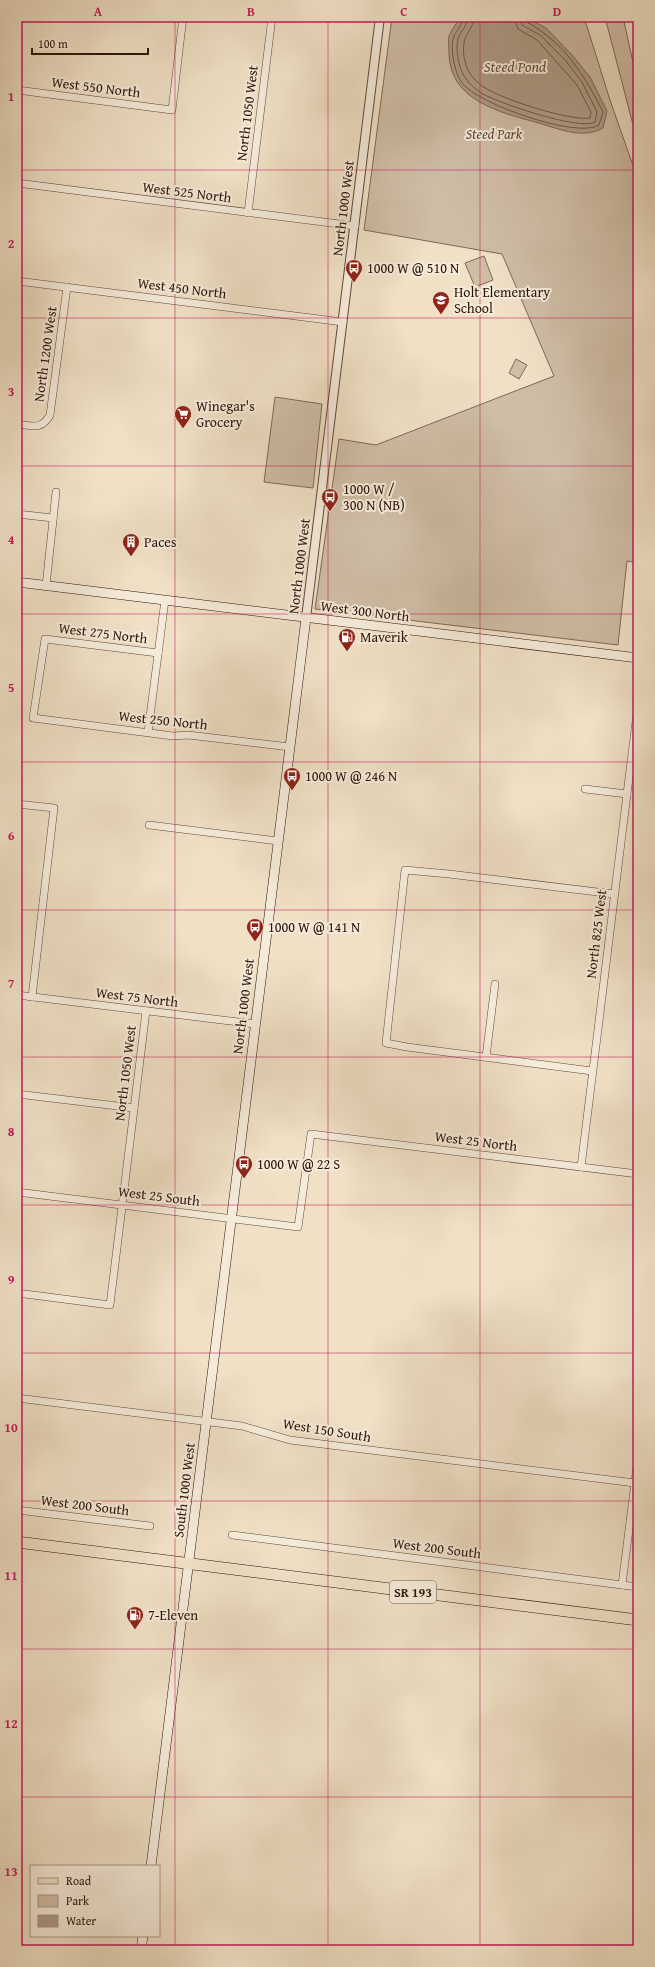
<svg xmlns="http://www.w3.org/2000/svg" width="655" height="1967" font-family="'Gentium Book Plus',serif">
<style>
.green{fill:#cfbda6;stroke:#7e6858}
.water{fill:#ae9b86;stroke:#7a6554}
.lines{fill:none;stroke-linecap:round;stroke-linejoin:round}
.shore{stroke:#6e5848;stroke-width:1}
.minor-casing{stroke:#5e4739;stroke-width:8}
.tertiary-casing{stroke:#5e4739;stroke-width:10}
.secondary-casing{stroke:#2d140a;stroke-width:10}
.primary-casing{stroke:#2d140a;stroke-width:12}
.minor{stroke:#f5ebda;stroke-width:7}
.tertiary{stroke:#f5ebda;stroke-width:8}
.secondary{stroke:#f5ebda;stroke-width:9}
.primary{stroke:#f0e0c6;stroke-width:11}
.grid{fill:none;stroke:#c2185b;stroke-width:1;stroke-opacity:0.55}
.labels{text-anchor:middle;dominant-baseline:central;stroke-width:4;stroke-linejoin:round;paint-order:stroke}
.shield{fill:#f5ebda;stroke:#695448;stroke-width:1}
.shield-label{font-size:13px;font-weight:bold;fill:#2d140a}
.street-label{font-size:14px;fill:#2d140a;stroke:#f5ebda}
.park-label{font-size:14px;font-style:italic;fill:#5e4739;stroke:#f5ebda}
.poi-label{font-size:14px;fill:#2d140a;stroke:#f5ebda;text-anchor:start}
.water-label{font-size:15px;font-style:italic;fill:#614a3c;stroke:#f5ebda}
.neatline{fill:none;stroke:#c2185b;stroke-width:1.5}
.grid-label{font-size:13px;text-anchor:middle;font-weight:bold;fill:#c2185b}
</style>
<rect width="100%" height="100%" fill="#f0e0c6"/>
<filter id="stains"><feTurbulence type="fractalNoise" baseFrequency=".005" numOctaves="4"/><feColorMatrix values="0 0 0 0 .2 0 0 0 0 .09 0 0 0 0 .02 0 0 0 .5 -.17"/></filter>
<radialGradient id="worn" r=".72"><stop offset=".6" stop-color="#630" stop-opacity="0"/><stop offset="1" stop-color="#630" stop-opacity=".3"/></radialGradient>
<!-- green -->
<g class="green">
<polygon points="392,17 584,17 610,100 638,180 638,563 627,561 618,645 315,609 339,439 376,445 554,376 502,254 364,230"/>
<polygon points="605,17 623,17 638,85 638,144"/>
<polygon points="484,256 493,280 475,287 465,263"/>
<polygon points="516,359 527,365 519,379 509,373"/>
<polygon points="275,397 322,404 313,488 264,482"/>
</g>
<!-- water -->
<path class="water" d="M460 17H526L546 28 572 55 590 77 607 111 603 128C582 140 557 128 535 122 499 112 450 100 449 54 449 49 448 41 449 36 452 29 457 23 460 17Z"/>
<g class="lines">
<!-- shore -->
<g class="shore">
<path d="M463 17C463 24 457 30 454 36 449 47 455 74 462 83 478 104 577 139 599 125L603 112C584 74 564 43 527 22L525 17"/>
<path d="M468 17C468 26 460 31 458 39 455 51 459 71 467 80 470 85 478 91 483 94 499 103 580 131 595 122L597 112 582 82 566 61 540 35 522 25 520 17"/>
<path d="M474 17C474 26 468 31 465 39 463 44 463 55 465 61 467 73 476 83 487 89 506 100 569 121 590 118L591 112 577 85 537 40 518 29 514 17"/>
</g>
<defs>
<g id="minor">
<polyline points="17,90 172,110 183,17"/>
<polyline points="17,183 355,226"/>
<polyline points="248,213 272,17"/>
<polyline points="17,281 343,322"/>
<path d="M17 424C32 426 42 430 50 415L67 287"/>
<polyline points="17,514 53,518"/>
<polyline points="46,586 56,492"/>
<polyline points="158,653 45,639 33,718 173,736 188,735 290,747"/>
<polyline points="148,732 165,600"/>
<polyline points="585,789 627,794"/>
<polyline points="17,804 54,808 32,997"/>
<polyline points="149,825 278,841"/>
<polyline points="17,995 255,1024"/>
<polyline points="486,1057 495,984"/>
<polyline points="592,1071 407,1047 386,1043 405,870 449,874 614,894"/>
<polyline points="17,1094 134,1108"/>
<polyline points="581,1167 638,705"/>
<polyline points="17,1192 298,1227 311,1134 638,1174"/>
<polyline points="17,1293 110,1305 146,1011"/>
<polyline points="17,1398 242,1426 290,1440 635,1483"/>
<polyline points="17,1510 150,1526"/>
<polyline points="232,1535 638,1587"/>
<polyline points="622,1585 638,1458"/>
</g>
<polyline id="tertiary" points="306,618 380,17"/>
<g id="secondary">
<polyline points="17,582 638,658"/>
<polyline points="151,1866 306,618"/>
<polyline points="141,1950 143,1936"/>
</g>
<polyline id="primary" points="17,1542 638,1620"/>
</defs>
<!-- minor casing -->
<use href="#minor" class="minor-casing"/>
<!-- tertiary casing -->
<use href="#tertiary" class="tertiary-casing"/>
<!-- secondary casing -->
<use href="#secondary" class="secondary-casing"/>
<!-- primary casing -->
<use href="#primary" class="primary-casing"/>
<!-- minor -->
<use href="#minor" class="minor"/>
<!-- tertiary -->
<use href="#tertiary" class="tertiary"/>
<!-- secondary -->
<use href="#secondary" class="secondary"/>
<!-- primary -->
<use href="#primary" class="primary"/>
</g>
<!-- grid -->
<path class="grid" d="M175 17V1950M328 17V1950M480 17V1950M17 170H638M17 318H638M17 466H638M17 614H638M17 762H638M17 910H638M17 1057H638M17 1205H638M17 1353H638M17 1501H638M17 1649H638M17 1797H638"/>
<!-- icons -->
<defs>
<symbol id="bus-pin" viewBox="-11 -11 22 30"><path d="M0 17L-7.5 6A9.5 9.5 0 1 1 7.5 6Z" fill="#8f2418" stroke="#f5ebda"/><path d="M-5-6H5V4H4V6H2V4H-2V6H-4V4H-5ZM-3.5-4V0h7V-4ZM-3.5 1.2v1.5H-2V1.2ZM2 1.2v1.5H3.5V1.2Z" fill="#fff"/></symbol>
<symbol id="school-pin" viewBox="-11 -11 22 30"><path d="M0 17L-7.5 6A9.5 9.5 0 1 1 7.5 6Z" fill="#8f2418" stroke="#f5ebda"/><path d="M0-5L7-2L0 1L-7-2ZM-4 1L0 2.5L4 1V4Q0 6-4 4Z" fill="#fff"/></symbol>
<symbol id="supermarket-pin" viewBox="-11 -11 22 30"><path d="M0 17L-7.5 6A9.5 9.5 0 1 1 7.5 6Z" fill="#8f2418" stroke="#f5ebda"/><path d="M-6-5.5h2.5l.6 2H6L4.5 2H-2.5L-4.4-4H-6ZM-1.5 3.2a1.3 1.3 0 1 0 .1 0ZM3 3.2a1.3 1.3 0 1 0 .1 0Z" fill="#fff"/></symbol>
<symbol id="building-pin" viewBox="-11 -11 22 30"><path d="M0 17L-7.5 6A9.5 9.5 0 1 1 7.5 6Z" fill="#8f2418" stroke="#f5ebda"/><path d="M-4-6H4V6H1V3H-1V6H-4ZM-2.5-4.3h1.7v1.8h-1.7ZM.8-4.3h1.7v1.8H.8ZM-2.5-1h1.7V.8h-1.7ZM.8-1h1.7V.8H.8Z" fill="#fff"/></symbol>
<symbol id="fuel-pin" viewBox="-11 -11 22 30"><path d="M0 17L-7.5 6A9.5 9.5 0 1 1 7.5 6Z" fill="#8f2418" stroke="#f5ebda"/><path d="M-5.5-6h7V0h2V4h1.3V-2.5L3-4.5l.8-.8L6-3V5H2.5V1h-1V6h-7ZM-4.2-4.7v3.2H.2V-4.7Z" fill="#fff"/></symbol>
</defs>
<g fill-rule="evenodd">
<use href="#bus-pin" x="344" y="258" width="20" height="27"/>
<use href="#school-pin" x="431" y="290" width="20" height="27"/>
<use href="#supermarket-pin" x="173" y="404" width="20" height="27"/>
<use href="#bus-pin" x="320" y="487" width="20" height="27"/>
<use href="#building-pin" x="121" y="532" width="20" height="27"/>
<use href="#fuel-pin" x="337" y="627" width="20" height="27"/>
<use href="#bus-pin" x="282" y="766" width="20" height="27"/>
<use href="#bus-pin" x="245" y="917" width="20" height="27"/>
<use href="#bus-pin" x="234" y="1154" width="20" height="27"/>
<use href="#fuel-pin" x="125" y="1605" width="20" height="27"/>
</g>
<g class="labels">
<!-- shield labels -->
<rect class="shield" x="390" y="1581" width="46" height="22" rx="3"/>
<g class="shield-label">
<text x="413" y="1592">SR 193</text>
</g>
<!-- street labels -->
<g class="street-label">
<text transform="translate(96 87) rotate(7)">West 550 North</text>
<text transform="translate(247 113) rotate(-83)">North 1050 West</text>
<text transform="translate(187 192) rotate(7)">West 525 North</text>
<text transform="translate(343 208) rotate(-83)">North 1000 West</text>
<text transform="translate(182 288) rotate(7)">West 450 North</text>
<text transform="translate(45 354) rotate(-82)">North 1200 West</text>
<text transform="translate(299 566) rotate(-83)">North 1000 West</text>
<text transform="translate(365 611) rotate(7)">West 300 North</text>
<text transform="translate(103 633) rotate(7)">West 275 North</text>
<text transform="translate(163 720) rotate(6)">West 250 North</text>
<text transform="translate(596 934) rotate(-83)">North 825 West</text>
<text transform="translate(137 997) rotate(7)">West 75 North</text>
<text transform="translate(243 1006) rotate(-83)">North 1000 West</text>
<text transform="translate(125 1073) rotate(-83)">North 1050 West</text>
<text transform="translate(476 1141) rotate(7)">West 25 North</text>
<text transform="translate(159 1196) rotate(7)">West 25 South</text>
<text transform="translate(327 1430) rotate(9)">West 150 South</text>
<text transform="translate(184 1490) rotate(-83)">South 1000 West</text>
<text transform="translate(85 1505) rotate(7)">West 200 South</text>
<text transform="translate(437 1548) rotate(7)">West 200 South</text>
</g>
<!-- park labels -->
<g class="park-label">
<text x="494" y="134">Steed Park</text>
</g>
<!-- poi labels -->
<g class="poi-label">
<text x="367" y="268">1000 W @ 510 N</text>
<text x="454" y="292">Holt Elementary<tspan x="454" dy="16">School</tspan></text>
<text x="196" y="406">Winegar's<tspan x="196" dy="16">Grocery</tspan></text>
<text x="343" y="489">1000 W /<tspan x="343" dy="16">300 N (NB)</tspan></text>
<text x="144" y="542">Paces</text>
<text x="360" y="637">Maverik</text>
<text x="305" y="776">1000 W @ 246 N</text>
<text x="268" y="927">1000 W @ 141 N</text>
<text x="257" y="1164">1000 W @ 22 S</text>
<text x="148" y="1615">7-Eleven</text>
</g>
<!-- water labels -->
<g class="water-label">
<text x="515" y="66">Steed Pond</text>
</g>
</g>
<!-- margin -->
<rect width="655" height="1967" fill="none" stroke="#f0e0c6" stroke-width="44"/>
<!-- legend -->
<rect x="30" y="1865" width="130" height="72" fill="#f5ebda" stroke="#a59587"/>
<rect x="38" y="1878" width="20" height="6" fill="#f0e0c6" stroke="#a59587"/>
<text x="66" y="1885" font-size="12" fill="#2d140a">Road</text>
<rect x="38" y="1895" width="20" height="12" fill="#cfbda6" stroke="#a59587"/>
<text x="66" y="1905" font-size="12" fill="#2d140a">Park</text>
<rect x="38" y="1915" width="20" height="12" fill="#ae9b86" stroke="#a59587"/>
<text x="66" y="1925" font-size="12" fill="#2d140a">Water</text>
<!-- scale -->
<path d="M32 48v6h116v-6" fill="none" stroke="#2d140a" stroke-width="2"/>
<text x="38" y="48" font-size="12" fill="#2d140a" stroke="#f5ebda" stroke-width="3" paint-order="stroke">100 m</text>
<rect x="22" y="22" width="611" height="1923" class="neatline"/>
<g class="grid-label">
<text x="98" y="16">A</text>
<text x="251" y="16">B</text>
<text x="404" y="16">C</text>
<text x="557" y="16">D</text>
<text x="11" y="101">1</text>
<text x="11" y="248">2</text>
<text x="11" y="396">3</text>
<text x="11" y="544">4</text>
<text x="11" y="692">5</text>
<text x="11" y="840">6</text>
<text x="11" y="988">7</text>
<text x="11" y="1136">8</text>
<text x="11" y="1284">9</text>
<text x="11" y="1432">10</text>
<text x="11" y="1580">11</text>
<text x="11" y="1728">12</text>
<text x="11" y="1876">13</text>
</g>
<rect width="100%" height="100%" filter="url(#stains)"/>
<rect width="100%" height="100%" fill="url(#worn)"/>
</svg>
